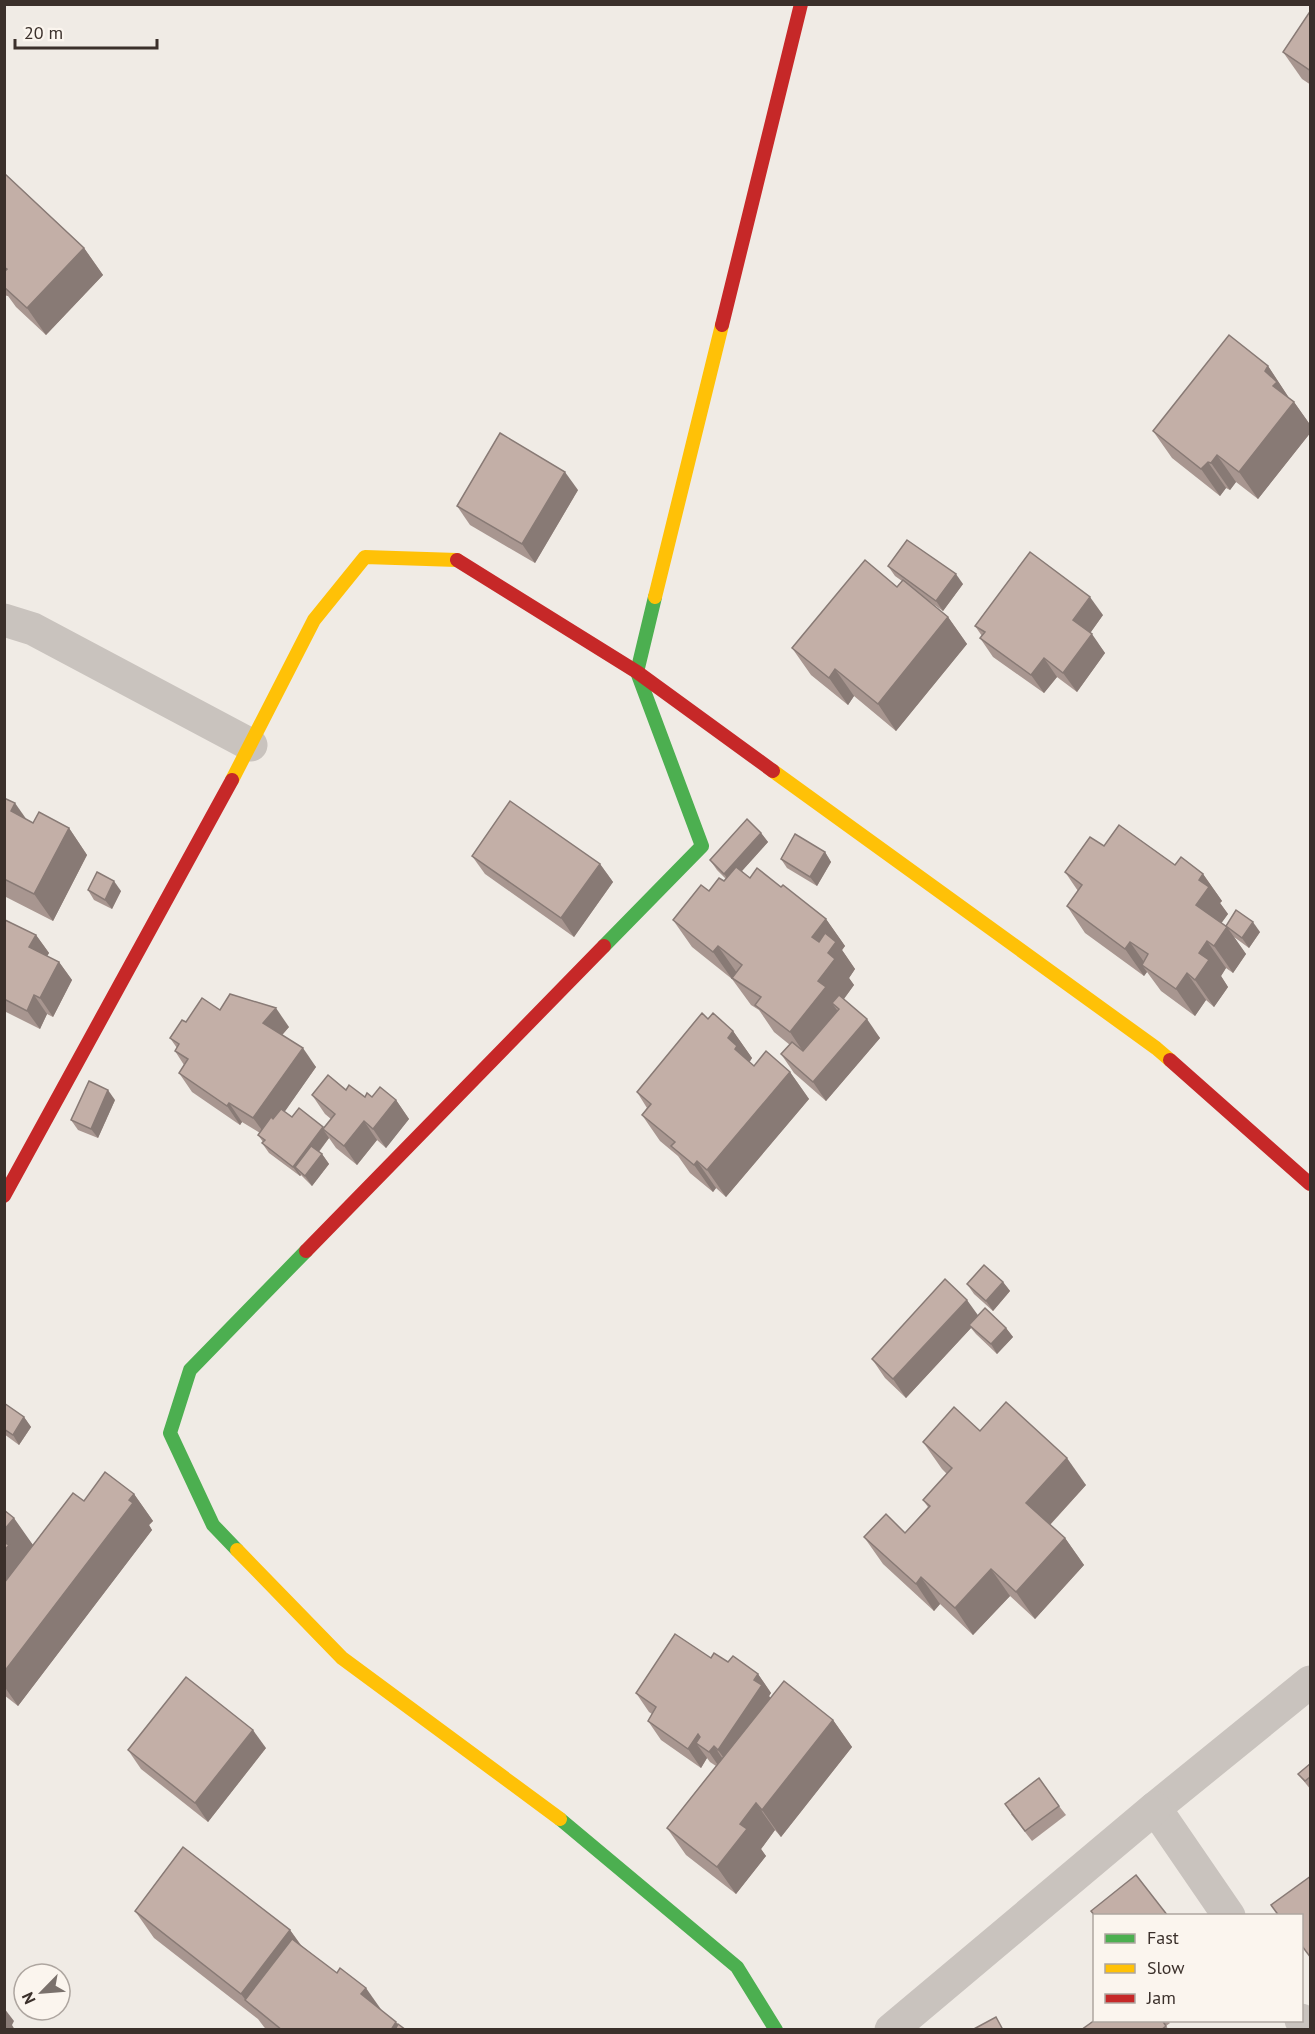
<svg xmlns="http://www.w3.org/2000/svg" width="1315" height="2034" font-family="'PT Sans',sans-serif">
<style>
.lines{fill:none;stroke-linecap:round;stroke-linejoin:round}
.street{stroke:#c9c3be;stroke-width:33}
.fast{stroke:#4caf50;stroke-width:14}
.slow{stroke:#ffc107;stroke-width:14}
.jam{stroke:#c62828;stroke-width:14}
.wall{fill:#a89690}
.shaded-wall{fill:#887a75}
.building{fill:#c3afa7;stroke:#887a75;stroke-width:1.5}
</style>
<rect width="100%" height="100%" fill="#f0ebe5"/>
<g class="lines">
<!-- street -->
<g class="street">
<polyline points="4,620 33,629 251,745"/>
<polyline points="1229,1916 1155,1808 1310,1682"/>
<polyline points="1301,2020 1307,2030"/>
<polyline points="891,2030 1155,1808"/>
</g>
<!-- fast -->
<g class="fast">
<polyline points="604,946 702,846 637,672 655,597"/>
<polyline points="237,1550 213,1525 170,1433 190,1370 306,1251"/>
<polyline points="560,1819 737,1967 776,2030"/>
</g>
<!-- slow -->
<g class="slow">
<polyline points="655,597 722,325"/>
<polyline points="773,771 1156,1048 1170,1060"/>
<polyline points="232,780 314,620 365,557 457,560"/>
<polyline points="237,1550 342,1658 560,1819"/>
</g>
<!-- jam -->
<g class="jam">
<polyline points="722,325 801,4"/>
<polyline points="457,560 637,672 773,771"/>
<polyline points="1170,1060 1310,1184"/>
<polyline points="4,1196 232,780"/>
<polyline points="306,1251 604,946"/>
</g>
</g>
<!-- wall -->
<g class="wall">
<polygon points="1311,10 1311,85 1302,79 1283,52"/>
<polygon points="4,173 84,248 103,275 46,335 16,307 8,296 7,296 4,294"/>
<polygon points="1268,366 1289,398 1294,402 1311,426 1311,432 1258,499 1236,482 1230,490 1226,488 1220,496 1172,458 1153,431"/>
<polygon points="578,490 535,563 470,525 457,506"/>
<polygon points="888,566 963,584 943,611 926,599 948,617 967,644 896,731 854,696 848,705 811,675 792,648 897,587 902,581 895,576"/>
<polygon points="1103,615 1090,633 1105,653 1077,692 1057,677 1044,693 993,657 980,638 982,636 975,626"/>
<polygon points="4,798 26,819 33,823 69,828 87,855 53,921 4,896"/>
<polygon points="761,833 768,842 742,871 750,878 781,887 826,919 845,946 842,950 855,969 849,978 854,985 844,999 880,1038 826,1101 794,1073 781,1054 790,1045 774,1032 759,1010 751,1005 732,979 692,947 673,920 709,891 724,881 726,879 717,870 710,860"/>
<polygon points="1104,846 1175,865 1203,874 1222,901 1220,903 1228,914 1221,923 1226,926 1260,932 1249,948 1234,937 1246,954 1233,973 1226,968 1221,976 1228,987 1214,1007 1206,1000 1195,1016 1161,991 1147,972 1144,976 1085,933 1067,906 1078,891 1065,872"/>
<polygon points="825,852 831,862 817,886 787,868 781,859"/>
<polygon points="472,856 600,864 613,882 574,937 485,874"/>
<polygon points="88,890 121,891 112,909 94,900"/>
<polygon points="4,922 36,935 49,953 47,956 59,962 72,980 53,1017 47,1014 40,1029 4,1011"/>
<polygon points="220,1010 289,1027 282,1035 316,1067 284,1112 292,1117 324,1128 331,1119 325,1114 312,1095 346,1090 365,1097 396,1100 409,1119 386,1148 377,1140 357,1165 336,1148 329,1138 319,1152 322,1154 329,1164 312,1186 301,1175 300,1176 269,1153 262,1143 263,1142 258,1135 260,1133 242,1122 240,1125 192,1092 179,1073 184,1065 175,1051 177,1048 170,1038"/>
<polygon points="708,1019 733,1031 752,1058 749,1062 754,1066 790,1072 809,1099 726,1197 716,1188 713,1192 690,1173 678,1156 660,1141 642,1115 647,1108 637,1092"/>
<polygon points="115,1100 98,1138 78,1130 71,1120"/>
<polygon points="1003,1282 1010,1291 993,1311 974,1294 967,1284"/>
<polygon points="978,1315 1006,1328 1013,1337 997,1354 976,1334 971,1328 906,1398 885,1378 872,1359"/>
<polygon points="4,1403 24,1417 31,1427 19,1445 4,1434"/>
<polygon points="980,1431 1086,1485 1050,1525 1065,1538 1084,1565 1035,1619 1010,1596 973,1635 940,1604 934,1611 883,1564 864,1537 905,1533 928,1507 923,1500 947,1474 942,1469 923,1442"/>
<polygon points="134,1494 153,1521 149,1525 152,1530 18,1706 4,1695 4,1510 33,1545 20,1562 84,1501"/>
<polygon points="711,1658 728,1662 758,1674 771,1693 769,1696 770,1698 833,1720 852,1747 781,1837 775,1830 761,1849 766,1856 736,1894 686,1855 667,1828 716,1766 710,1762 707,1758 701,1768 661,1740 648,1721 652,1714 649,1712 636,1693"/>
<polygon points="266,1748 208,1822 141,1769 128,1750"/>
<polygon points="1311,1763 1311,1790 1298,1774"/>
<polygon points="1059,1806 1066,1815 1032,1841 1011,1814"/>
<polygon points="135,1911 290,1930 301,1945 398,2025 406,2030 267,2030 264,2027 258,2019 154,1938"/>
<polygon points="1095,2020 1168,2020 1170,2023 1166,2026 1169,2030 1081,2030"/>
</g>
<!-- shaded-wall -->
<g class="shaded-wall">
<polygon points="84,248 103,275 46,335 27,308"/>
<polygon points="1268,366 1293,404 1294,402 1311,426 1311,432 1258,499 1239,472 1273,386 1265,371"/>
<polygon points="1217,455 1236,482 1230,490 1211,463"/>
<polygon points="1208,462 1226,488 1220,496 1201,469"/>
<polygon points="565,472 578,490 535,563 522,544"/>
<polygon points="956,574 963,584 943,611 936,601"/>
<polygon points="1090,597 1103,615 1086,639 1073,620"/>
<polygon points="948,617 967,644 896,731 878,704"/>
<polygon points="1092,634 1105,653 1077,692 1063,673"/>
<polygon points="1044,658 1057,677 1044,693 1031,675"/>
<polygon points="835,669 854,696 848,705 829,678"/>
<polygon points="15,803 34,830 11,811"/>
<polygon points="69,828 87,855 53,921 34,894"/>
<polygon points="761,833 768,842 731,883 724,874"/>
<polygon points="825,852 831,862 817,886 810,877"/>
<polygon points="600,864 613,882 574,937 561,918"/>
<polygon points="1203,874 1222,901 1220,903 1228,914 1215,932 1196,905 1199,880"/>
<polygon points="114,881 121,891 112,909 105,900"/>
<polygon points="826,919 845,946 842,950 855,969 849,978 854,985 837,1008 832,1003 842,1017 808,1059 790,1032 818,981 812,937"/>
<polygon points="1253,922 1260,932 1249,948 1242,938"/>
<polygon points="1227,927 1246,954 1233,973 1214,946"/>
<polygon points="36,935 49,953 42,965 29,947"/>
<polygon points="1207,941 1226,968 1221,976 1228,987 1214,1007 1195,980 1199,953"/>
<polygon points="1130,942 1149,969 1142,965 1147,972 1144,976 1125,949"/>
<polygon points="718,946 737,973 732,979 713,952"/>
<polygon points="59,962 72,980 53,1017 40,998"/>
<polygon points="1187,973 1206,1000 1195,1016 1176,989"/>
<polygon points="34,995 47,1014 40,1029 27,1011"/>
<polygon points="276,1008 289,1027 276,1042 263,1023"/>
<polygon points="867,1019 880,1038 826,1101 813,1082"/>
<polygon points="733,1031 752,1058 749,1063 754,1076 728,1038"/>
<polygon points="303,1048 316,1067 267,1137 253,1118"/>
<polygon points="790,1072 809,1099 726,1197 707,1170"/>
<polygon points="108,1090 115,1100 98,1138 91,1129"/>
<polygon points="396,1100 409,1119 386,1148 373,1129"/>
<polygon points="229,1103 242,1122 240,1125 227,1106"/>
<polygon points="364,1121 377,1140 357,1165 344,1146"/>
<polygon points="323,1127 327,1132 323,1129 329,1138 302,1173 295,1167 301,1175 300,1176 293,1167"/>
<polygon points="322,1154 329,1164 312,1186 305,1176"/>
<polygon points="697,1161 716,1188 713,1192 694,1165"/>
<polygon points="1003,1282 1010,1291 993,1311 986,1301"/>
<polygon points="967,1300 980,1318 969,1325 971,1328 906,1398 893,1379"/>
<polygon points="1006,1328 1013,1337 997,1354 991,1344"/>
<polygon points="24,1417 31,1427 19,1445 13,1435"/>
<polygon points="1067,1458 1086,1485 1045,1530 1026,1503"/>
<polygon points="134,1494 153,1521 149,1525 152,1530 18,1706 4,1686 4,1672"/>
<polygon points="14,1518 33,1545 20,1562 4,1602 4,1530"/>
<polygon points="1065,1538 1084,1565 1035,1619 1016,1592"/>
<polygon points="991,1569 1010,1596 973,1635 955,1608"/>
<polygon points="921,1577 940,1604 934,1611 916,1584"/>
<polygon points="758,1674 771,1693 769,1696 775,1704 731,1768 718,1750"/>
<polygon points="833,1720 852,1747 781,1837 762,1810"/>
<polygon points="253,1730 266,1748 208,1822 195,1803"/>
<polygon points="698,1734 710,1751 714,1746 727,1765 722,1771 709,1752 696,1743 707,1758 701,1768 688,1749"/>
<polygon points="756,1803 775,1830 761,1849 766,1856 736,1894 717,1867 740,1824"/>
<polygon points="290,1930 309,1957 247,2002 241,1994"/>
<polygon points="366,1988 385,2015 361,1994"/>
<polygon points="4,2008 14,2021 12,2025 15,2030 4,2030"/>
<polygon points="396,2022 402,2030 391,2030"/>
</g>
<!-- building -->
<g class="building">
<polygon points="1311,10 1311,71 1283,52"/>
<polygon points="4,173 84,248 27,308 4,287 4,272 7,269 4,267"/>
<polygon points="1229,335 1268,366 1265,371 1277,382 1273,386 1294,402 1239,472 1217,455 1211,463 1208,462 1201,469 1153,431"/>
<polygon points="500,433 565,472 522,544 457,506"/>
<polygon points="907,540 956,574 936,601 888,566"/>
<polygon points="1030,552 1090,597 1073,620 1092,634 1063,673 1044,658 1031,675 980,638 985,632 975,626"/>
<polygon points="865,560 897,587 903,580 948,617 878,704 835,669 829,678 792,648"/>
<polygon points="4,798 15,803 11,811 33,823 39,812 69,828 34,894 4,879"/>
<polygon points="510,801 600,864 561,918 472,856"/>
<polygon points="747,819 761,833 724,874 710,860"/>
<polygon points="1119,825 1175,865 1181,857 1203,874 1199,880 1209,887 1196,905 1227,927 1214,946 1207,941 1199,953 1209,960 1195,980 1187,973 1176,989 1142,965 1148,954 1130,942 1125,949 1067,906 1082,885 1065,872 1090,837 1104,846"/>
<polygon points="795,834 825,852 810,877 781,859"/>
<polygon points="736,867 750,878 757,868 781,887 783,885 826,919 812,937 819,942 825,933 836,942 828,953 835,959 818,981 826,987 790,1032 755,1005 761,997 732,978 742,965 718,946 713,952 673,920 701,885 709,891 719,878 724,881"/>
<polygon points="97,872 114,881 105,900 88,890"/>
<polygon points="1236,910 1253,922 1242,938 1226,926"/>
<polygon points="5,920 36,935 29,947 59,962 40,998 34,995 27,1011 4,999 4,922"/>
<polygon points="230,994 276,1008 263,1023 303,1048 253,1118 229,1103 227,1106 179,1073 188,1059 175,1051 179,1044 170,1038 182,1020 186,1022 202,998 220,1010"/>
<polygon points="839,995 867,1019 813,1082 781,1054 792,1042 803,1051 839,1009 832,1003"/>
<polygon points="702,1013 708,1019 713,1013 733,1031 728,1038 737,1046 735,1049 754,1066 766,1051 790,1072 707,1170 697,1161 694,1165 671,1146 675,1142 642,1115 651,1104 637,1092"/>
<polygon points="328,1075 346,1090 349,1085 365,1097 367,1093 372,1097 380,1087 396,1100 373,1129 364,1121 344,1146 323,1129 335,1114 312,1095"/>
<polygon points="89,1081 108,1090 91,1129 71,1120"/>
<polygon points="299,1108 323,1127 293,1167 262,1143 265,1140 258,1135 271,1117 273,1119 281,1109 292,1117"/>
<polygon points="311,1146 322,1154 305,1176 295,1167"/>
<polygon points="984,1265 1003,1282 986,1301 967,1284"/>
<polygon points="945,1279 967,1300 893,1379 872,1359"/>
<polygon points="985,1308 1006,1328 991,1344 969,1325"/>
<polygon points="1006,1402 1067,1458 1026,1503 1065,1538 1016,1592 991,1569 955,1608 921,1577 916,1584 864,1537 886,1514 905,1533 930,1506 923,1500 952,1468 923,1442 954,1407 980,1431"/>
<polygon points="4,1403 24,1417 13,1435 4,1429"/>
<polygon points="105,1472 134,1494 129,1500 133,1503 4,1672 4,1583 73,1493 84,1501"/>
<polygon points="4,1510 14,1518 4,1530"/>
<polygon points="4,1542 9,1545 4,1551"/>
<polygon points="675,1634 711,1658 714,1653 728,1662 733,1656 758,1674 754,1680 762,1685 718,1750 714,1746 709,1752 696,1743 700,1737 698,1734 688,1749 648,1721 656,1707 636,1693"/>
<polygon points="186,1677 253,1730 195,1803 128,1750"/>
<polygon points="784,1681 833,1720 762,1810 756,1803 740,1824 747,1829 717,1867 667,1828"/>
<polygon points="1311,1763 1311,1778 1310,1777 1305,1781 1298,1774"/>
<polygon points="1039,1778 1059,1806 1025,1831 1005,1804"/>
<polygon points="183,1847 290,1930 241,1994 135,1911"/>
<polygon points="1136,1875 1168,1916 1095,1916 1091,1911"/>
<polygon points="1311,1876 1311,1958 1302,1946 1302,1916 1279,1916 1271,1905"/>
<polygon points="292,1939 337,1973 340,1968 366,1988 361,1994 396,2022 391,2030 282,2030 245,2000"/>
<polygon points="996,2017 1003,2030 972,2030"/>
<polygon points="1095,2020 1162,2020 1166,2026 1161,2030 1081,2030"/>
<polygon points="398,2024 406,2030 395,2030"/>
</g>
<!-- border -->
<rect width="1315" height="2034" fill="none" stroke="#3b302b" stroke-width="12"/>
<!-- legend -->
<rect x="1093" y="1914" width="210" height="108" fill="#fbf5ee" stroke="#aea6a0" stroke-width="1.5"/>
<rect x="1105" y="1934" width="30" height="9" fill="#4caf50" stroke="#aea6a0" stroke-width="1.5"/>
<text x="1147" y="1944" font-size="18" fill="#3b302b">Fast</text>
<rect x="1105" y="1964" width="30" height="9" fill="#ffc107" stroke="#aea6a0" stroke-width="1.5"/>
<text x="1147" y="1974" font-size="18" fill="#3b302b">Slow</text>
<rect x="1105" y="1994" width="30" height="9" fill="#c62828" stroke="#aea6a0" stroke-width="1.5"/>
<text x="1147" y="2004" font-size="18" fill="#3b302b">Jam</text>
<!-- north arrow -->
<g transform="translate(42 1992) rotate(245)"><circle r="28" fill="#fbf5ee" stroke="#aea6a0" stroke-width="1.5"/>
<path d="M0-4.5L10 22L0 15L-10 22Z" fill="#7a716c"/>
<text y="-9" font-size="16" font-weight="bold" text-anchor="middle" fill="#3b302b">N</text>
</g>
<!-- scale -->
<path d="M15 39v9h142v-9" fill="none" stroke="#3b302b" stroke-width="3"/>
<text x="24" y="39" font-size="18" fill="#3b302b" stroke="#fbf5ee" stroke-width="4.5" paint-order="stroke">20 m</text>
</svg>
